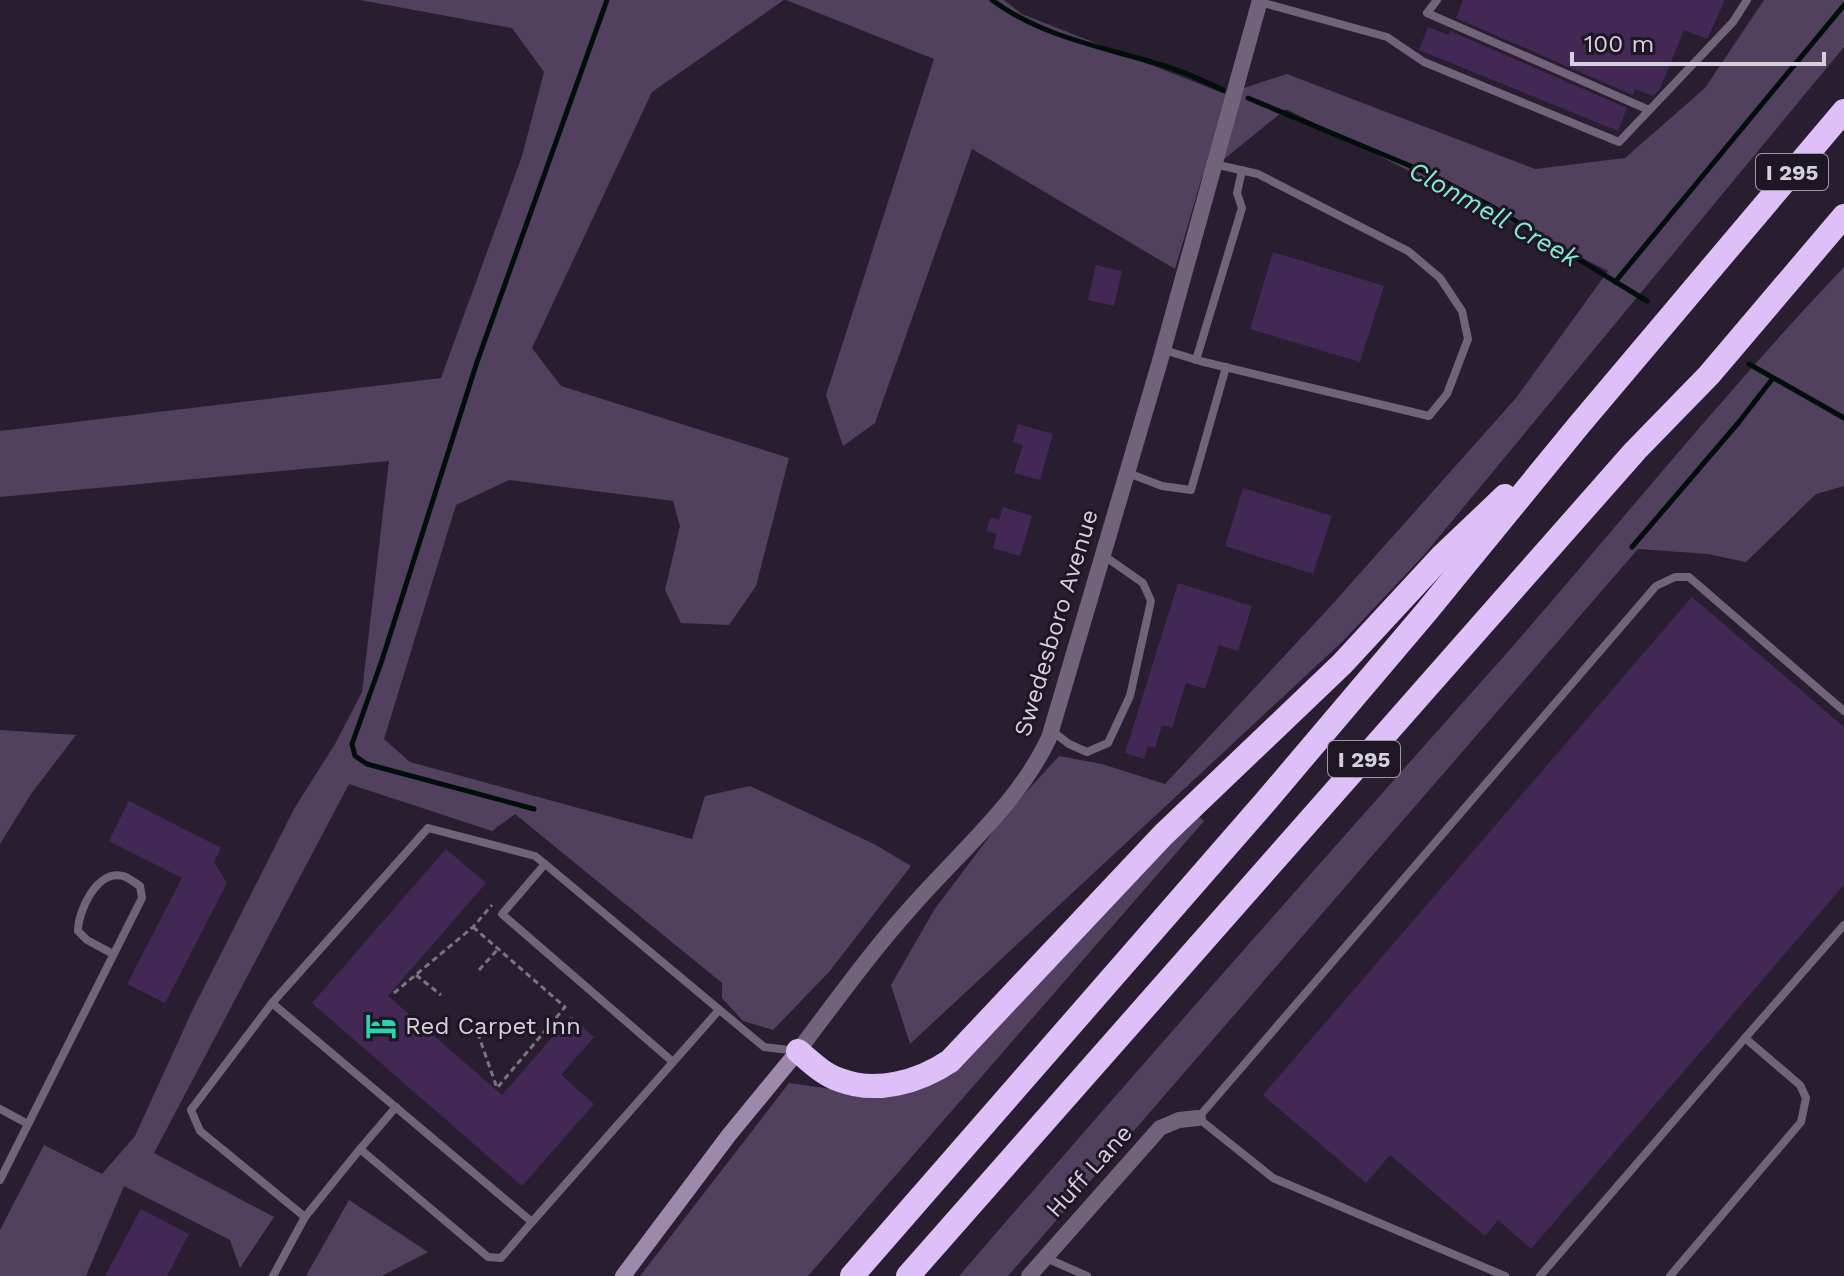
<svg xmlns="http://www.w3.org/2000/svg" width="1844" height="1276" font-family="'Work Sans',sans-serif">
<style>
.green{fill:#51405e}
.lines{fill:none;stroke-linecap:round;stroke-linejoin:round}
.stream{stroke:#000f0a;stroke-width:5}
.building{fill:#432855}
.path{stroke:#7b7381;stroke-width:3;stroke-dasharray:6 4;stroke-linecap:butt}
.service{stroke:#71647a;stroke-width:8}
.minor{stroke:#71647a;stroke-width:16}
.tertiary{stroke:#71647a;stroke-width:16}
.secondary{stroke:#9d89ac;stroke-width:16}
.motorway{stroke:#dfbff7;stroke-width:24}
.labels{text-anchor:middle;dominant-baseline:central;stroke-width:6;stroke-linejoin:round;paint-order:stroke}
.shield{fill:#1e1525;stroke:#9f98a4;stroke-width:2}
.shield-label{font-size:22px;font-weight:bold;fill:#d6d0db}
.street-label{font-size:24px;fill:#d6d0db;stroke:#1e1525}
.poi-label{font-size:24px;fill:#d6d0db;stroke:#1e1525;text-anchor:start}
.water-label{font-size:26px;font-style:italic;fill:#7eeccd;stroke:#1e1525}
</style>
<rect width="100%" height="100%" fill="#281e2f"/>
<!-- green -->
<g class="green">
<polygon points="360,0 784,0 652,92 532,348 561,386 789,458 756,586 729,625 681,623 665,590 680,526 673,501 509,480 456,505 384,739 410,762 692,839 705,796 750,786 874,844 911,866 829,972 773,1030 743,1021 722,998 722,983 515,814 492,831 349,784 154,1153 274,1217 240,1268 230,1240 124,1186 86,1276 0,1276 0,1230 44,1145 102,1174 135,1136 193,1009 294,809 335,744 362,692 389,461 0,497 0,431 441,378 522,156 544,72 512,28"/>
<polygon points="786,0 1004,0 1022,14 1225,94 1287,74 1535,169 1625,158 1705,88 1764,0 1844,0 1844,47 1424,555 1343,641 910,1044 891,985 934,910 1007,813 1059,756 1102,764 1165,784 1329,608 1516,398 1608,271 1286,109 1202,177 1175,269 972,149 875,423 843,446 826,395 934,59"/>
<path d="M1844 267V486L1816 494 1746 562 1708 554 1638 549 1008 1276H959C1137 1070 1317 866 1498 663 1614 531 1723 394 1844 267Z"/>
<polygon points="0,730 76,735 31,794 0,844"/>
<polygon points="1194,813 1204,821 808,1276 640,1276 789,1083 860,1093 930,1085"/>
<polygon points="349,1200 428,1252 382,1276 306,1276"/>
</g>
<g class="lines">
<!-- stream -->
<g class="stream">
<path d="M992 0C1044 39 1110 48 1171 68 1189 74 1206 82 1223 90"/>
<polyline points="1248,98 1432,175 1491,206 1647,301"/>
<polyline points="1615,282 1844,5"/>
<polyline points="1749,364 1844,418"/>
<polyline points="1632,547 1739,422 1773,378"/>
<polyline points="534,809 367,764 355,756 352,744 382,660 477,362 607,0"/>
</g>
</g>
<!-- building -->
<g class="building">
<polygon points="1463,0 1725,0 1707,39 1684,30 1660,89 1653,96 1635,89 1633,95 1456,18"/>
<polygon points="1428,27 1449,35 1450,31 1627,108 1618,131 1419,50"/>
<polygon points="1273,252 1384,286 1360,362 1250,329"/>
<polygon points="1096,265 1122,271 1114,306 1088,300"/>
<polygon points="1018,424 1053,434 1040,480 1014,473 1023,445 1013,442"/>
<polygon points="1243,488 1332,516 1313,574 1225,546"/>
<polygon points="1003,507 1032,516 1020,556 993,548 997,534 986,531 991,517 999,520"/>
<polygon points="1178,583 1252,606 1238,651 1219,645 1205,689 1186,683 1172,728 1162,725 1155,748 1148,746 1144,759 1125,753"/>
<polygon points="1692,597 1844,727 1844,885 1531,1249 1498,1220 1485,1236 1390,1155 1366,1183 1263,1095"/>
<polygon points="129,801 221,848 214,862 227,883 165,1003 127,984 182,878 109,841"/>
<polygon points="446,849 486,883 388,996 502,1095 571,1016 594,1037 561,1075 594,1104 522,1186 312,1003"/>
<polygon points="141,1209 189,1234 167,1276 105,1276"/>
</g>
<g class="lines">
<!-- path -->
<g class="path">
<polyline points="473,927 565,1007 497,1088 477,1031"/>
<polyline points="479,970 498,949"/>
<polyline points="416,975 441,995"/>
<polyline points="394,993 473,927 492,905"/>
</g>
<!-- service -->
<g class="service">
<polyline points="1437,0 1427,13 1649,110"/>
<polyline points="1260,2 1387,37 1424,62 1619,142 1733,22 1747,0"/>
<polyline points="1164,350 1200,361 1429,416 1447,394 1468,339 1462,311 1440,278 1408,251 1258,174 1214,164"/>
<polyline points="1196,360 1242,208 1237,193 1242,170"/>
<polyline points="1128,473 1162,486 1191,490 1226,367"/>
<polyline points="1052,731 1069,744 1087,752 1108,743 1130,696 1151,601 1143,583 1103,555"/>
<polyline points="545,864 502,914 673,1062"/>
<polyline points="272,1003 191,1110 200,1131 305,1217"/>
<polyline points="719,1010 532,1222 272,1003 428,828 535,856 545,864 764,1047 797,1051"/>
<polyline points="0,1109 28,1124"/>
<polyline points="360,1149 396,1107"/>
<path d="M0 1180 142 898 140 886C135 883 128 877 123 876 97 869 78 911 78 931L87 940 113 954"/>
<polyline points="1046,1258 1087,1276"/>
<polyline points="273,1276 305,1217 360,1149 488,1257 501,1258 532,1222"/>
<polyline points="1505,1276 1273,1178 1198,1118 1656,586 1675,577 1689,577 1844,711"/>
<polyline points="1540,1276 1745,1038"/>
<polyline points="1670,1276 1801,1122 1806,1098 1800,1085 1745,1038 1844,925"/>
</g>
<!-- minor -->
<polyline class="minor" points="1029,1276 1160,1128 1179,1120 1198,1118"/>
<!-- tertiary -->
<path class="tertiary" d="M798 1051C836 1001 873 949 915 903 962 850 1019 802 1049 738L1160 361 1260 0"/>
<!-- secondary -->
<polyline class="secondary" points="623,1276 729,1135 798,1051"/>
<!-- motorway -->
<g class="motorway">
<path d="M798 1051C811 1062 824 1075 840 1080 876 1094 919 1082 950 1061L1163 835 1342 664 1442 556 1505 496"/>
<polyline points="852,1276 1266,801 1427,611 1579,425 1844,111"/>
<polyline points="908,1276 1635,451 1709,375 1844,216"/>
</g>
</g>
<!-- icons -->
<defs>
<symbol id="hotel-bare" viewBox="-9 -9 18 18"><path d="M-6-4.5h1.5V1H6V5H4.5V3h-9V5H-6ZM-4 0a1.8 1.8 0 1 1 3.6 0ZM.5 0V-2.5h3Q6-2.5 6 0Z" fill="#25d5ae" stroke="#1e1525" stroke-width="2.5" paint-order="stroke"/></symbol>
</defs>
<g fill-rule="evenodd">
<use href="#hotel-bare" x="359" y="1004" width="44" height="44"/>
</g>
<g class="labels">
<!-- shield labels -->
<g class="shield">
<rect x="1756" y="154" width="72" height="36" rx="6"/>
<rect x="1328" y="741" width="72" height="36" rx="6"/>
</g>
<g class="shield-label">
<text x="1792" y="172">I 295</text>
<text x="1364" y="759">I 295</text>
</g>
<!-- street labels -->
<g class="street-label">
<text transform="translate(1056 623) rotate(-73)">Swedesboro Avenue</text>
<text transform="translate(1089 1171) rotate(-48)">Huff Lane</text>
</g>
<!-- poi labels -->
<g class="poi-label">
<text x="405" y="1026">Red Carpet Inn</text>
</g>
<!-- water labels -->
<g class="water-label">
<text transform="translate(1494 214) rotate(29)">Clonmell Creek</text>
</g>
</g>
<!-- scale -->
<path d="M1572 52v12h252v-12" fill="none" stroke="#d6d0db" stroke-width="4"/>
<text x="1584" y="52" font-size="24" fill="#d6d0db" stroke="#1e1525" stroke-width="6" paint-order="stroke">100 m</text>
</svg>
